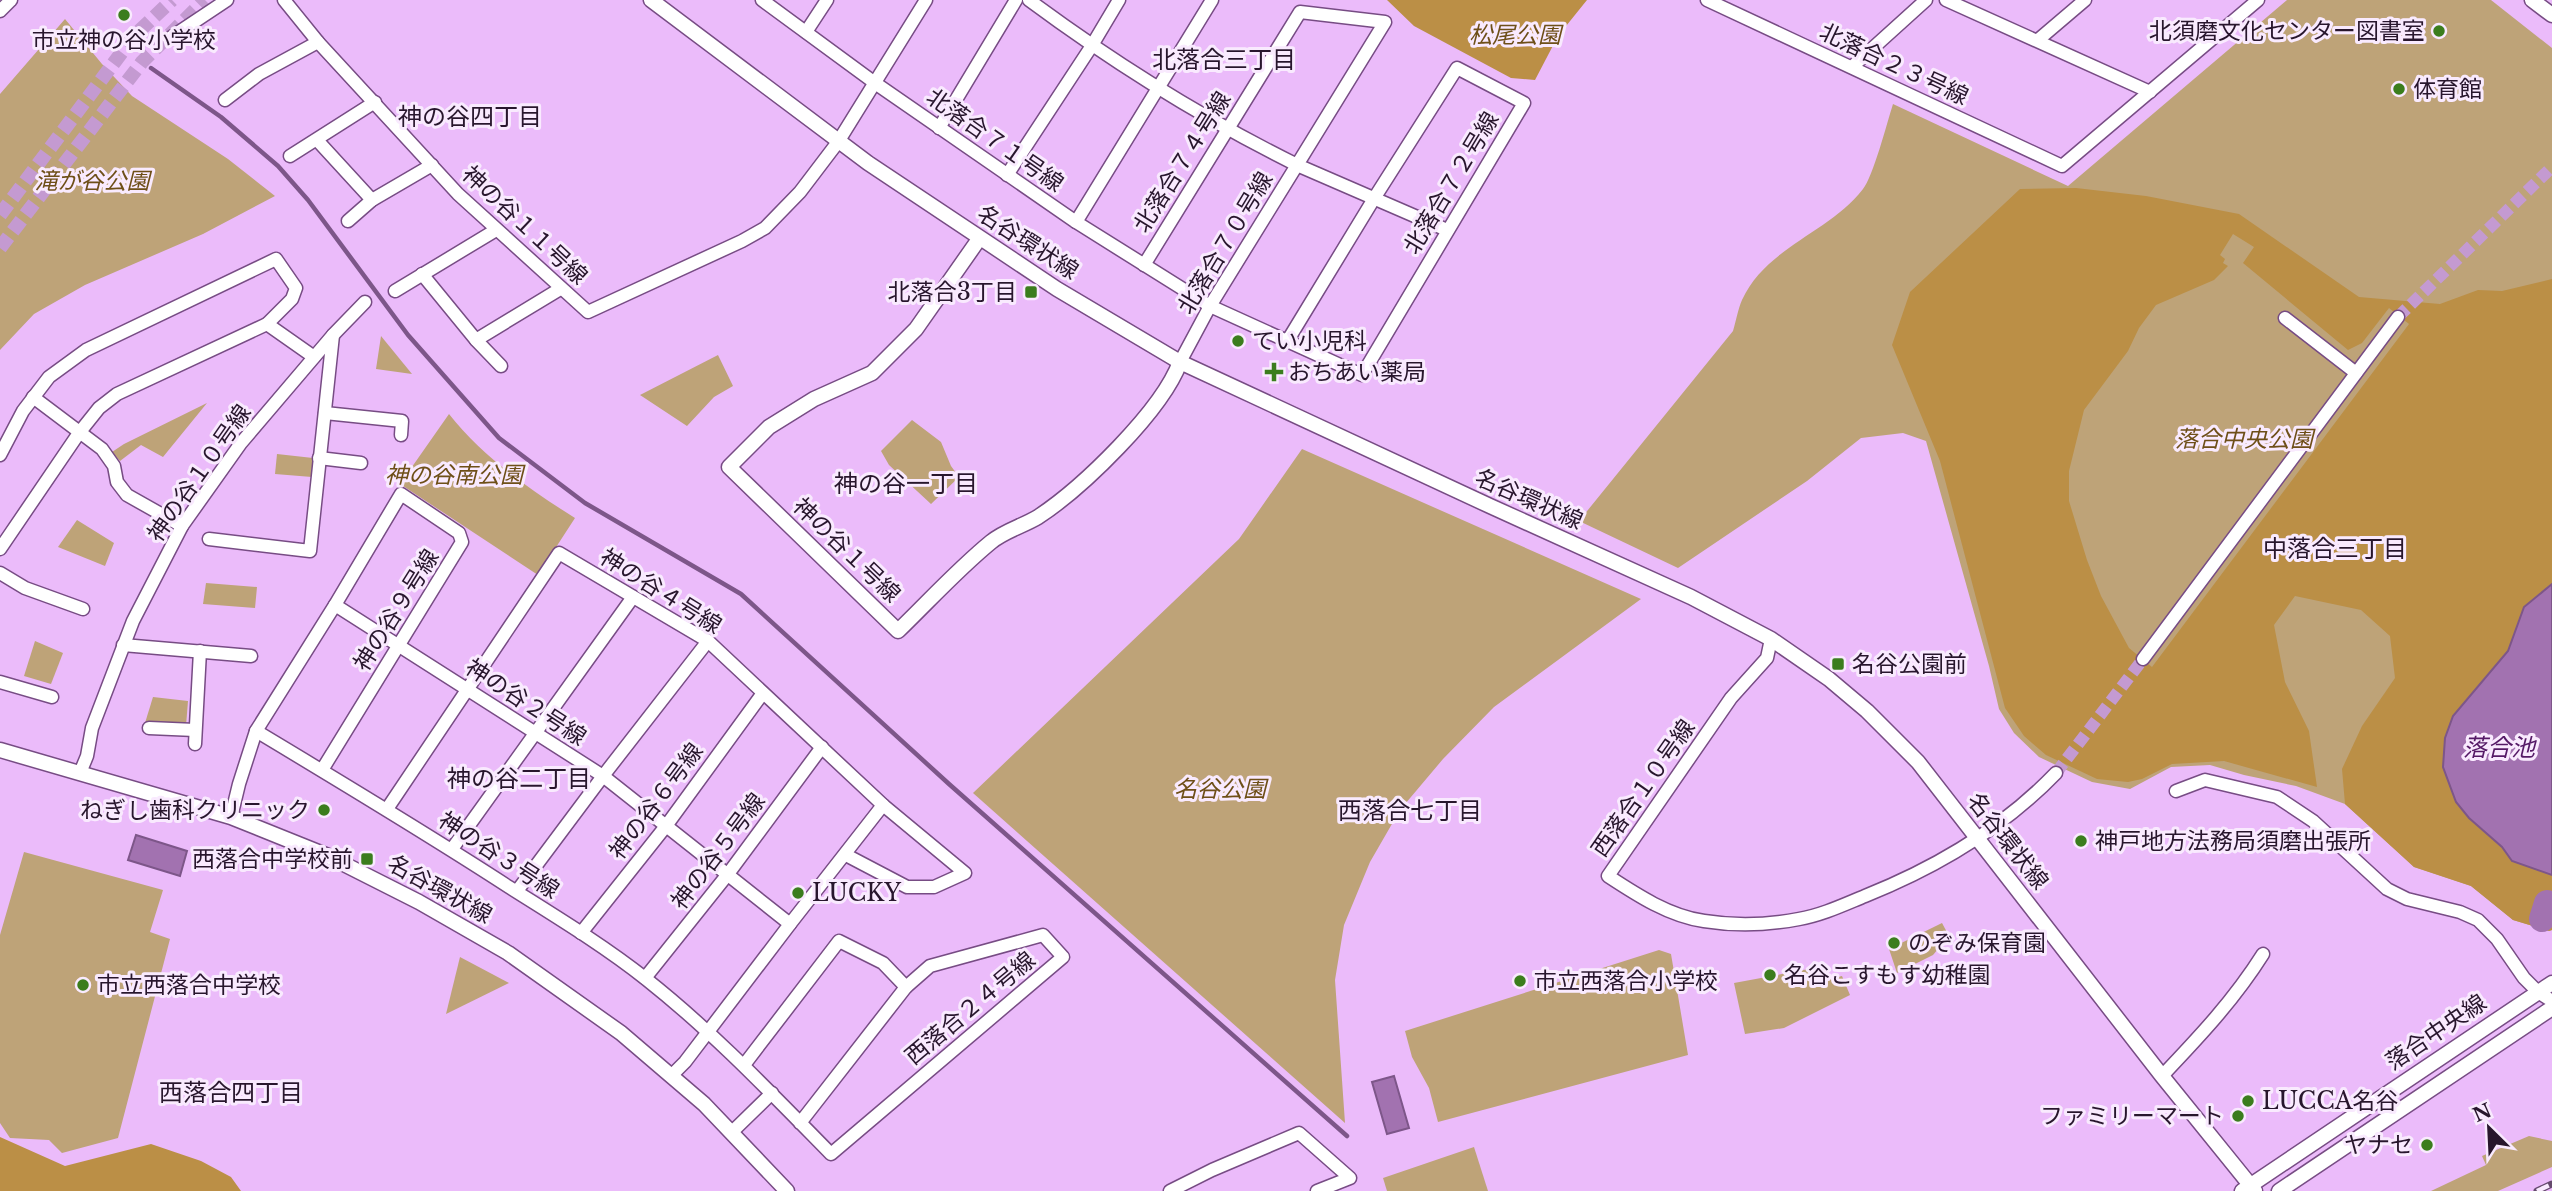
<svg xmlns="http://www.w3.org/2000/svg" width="2552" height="1191" font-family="'Libre Baskerville','Noto Sans JP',serif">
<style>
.green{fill:#bea378}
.forest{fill:#bb8f46;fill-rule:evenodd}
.water{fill:#a272b0;stroke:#7d5689;stroke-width:2}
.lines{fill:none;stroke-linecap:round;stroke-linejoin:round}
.stream{stroke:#7d5689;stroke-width:4.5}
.river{stroke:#a272b0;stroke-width:26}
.minor-tunnel{stroke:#c49ad1;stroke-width:12;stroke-dasharray:12 6;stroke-linecap:butt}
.tertiary-tunnel{stroke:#c49ad1;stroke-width:14;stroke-dasharray:14 7;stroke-linecap:butt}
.minor-casing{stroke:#774c84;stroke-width:15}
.tertiary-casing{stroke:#774c84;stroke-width:17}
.minor{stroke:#fff;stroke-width:12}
.tertiary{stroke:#fff;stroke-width:14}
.rail-casing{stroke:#654a6d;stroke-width:7}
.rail{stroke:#f9eafe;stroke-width:4.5;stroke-dasharray:13;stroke-linecap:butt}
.poi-dot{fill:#3b7d1d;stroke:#f9eafe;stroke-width:2.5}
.labels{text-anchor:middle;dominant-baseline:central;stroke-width:6;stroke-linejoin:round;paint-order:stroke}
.poi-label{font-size:23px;fill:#28162d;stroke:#f9eafe;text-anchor:start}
.park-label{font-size:23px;font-style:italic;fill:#6e4f18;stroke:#f9eafe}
.street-label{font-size:23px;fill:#28162d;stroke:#f9eafe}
.neighbourhood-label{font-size:24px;fill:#28162d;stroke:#f9eafe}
.water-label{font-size:24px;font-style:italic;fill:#551966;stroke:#f9eafe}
</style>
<rect width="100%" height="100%" fill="#ebbbfa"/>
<!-- green -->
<g class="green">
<path d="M2287 0H2491L2552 48V930L2549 931 2513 920 2471 886 2414 867 2345 804 2296 786 2244 775 2210 765 2171 767 2130 789 2092 782 2039 757 2014 733 1999 709 1989 666 1926 441 1903 433 1861 438 1807 481 1678 568 1579 521 1733 331C1736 321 1738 309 1742 300 1766 247 1829 233 1863 189 1873 177 1887 123 1893 104L2068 186Z"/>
<polygon points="65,19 102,64 132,96 228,159 275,196 203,234 85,285 34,314 0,350 0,94"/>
<polygon points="381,336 412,374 376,369"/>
<polygon points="718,355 733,386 714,397 687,426 640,395"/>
<polygon points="207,403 163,457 141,445 120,461 112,452 124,444"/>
<path d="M449 414C483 457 529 489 575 518L538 575 400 484Z"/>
<polygon points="912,420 941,442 951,466 959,477 931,504 889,465 881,451"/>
<polygon points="1302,449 1641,599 1494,707 1443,759 1400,810 1370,862 1344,925 1335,980 1345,1123 973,793 1239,539"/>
<polygon points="277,454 313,458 312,477 275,474"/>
<polygon points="77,520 114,543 105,566 58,547"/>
<polygon points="206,583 257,587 255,608 203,604"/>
<polygon points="35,641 63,653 51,684 24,676"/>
<polygon points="153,697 188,701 186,726 145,723"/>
<polygon points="24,852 163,890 150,932 170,939 118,1138 62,1153 49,1140 10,1138 0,1123 0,935"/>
<polygon points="1942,923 1949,936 1933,955 1897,973 1889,949"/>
<polygon points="1659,950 1671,954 1688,1055 1438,1122 1429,1088 1412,1057 1405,1031"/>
<polygon points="460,957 509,983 446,1014"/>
<polygon points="1814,968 1819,981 1842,976 1850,995 1784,1028 1745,1034 1734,983"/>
<polygon points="2529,1136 2552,1141 2552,1167 2498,1191 2431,1191 2486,1165 2482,1156"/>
<polygon points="1474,1147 1488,1191 1387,1191 1383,1178"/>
</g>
<!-- forest -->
<g class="forest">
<polygon points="1387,0 1587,0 1558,36 1535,80 1511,78 1414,26"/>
<path d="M2076 188 2146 196 2239 214 2359 297 2440 304 2478 290 2502 291 2552 279V584L2524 607 2508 651 2453 716 2443 767 2456 802 2469 818 2502 847 2512 861 2552 875V930L2549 931 2513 920 2471 886 2414 867 2345 804 2342 769 2362 726 2395 678 2390 636 2361 610 2295 596 2274 625 2285 682 2309 731 2317 787 2224 761 2172 764 2142 779 2128 782 2097 779 2046 755 2024 736 2005 708 1940 461 1892 345 1910 292 2020 189ZM2233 234 2254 247 2243 263 2348 350 2362 343 2389 308 2409 324 2152 667 2129 648 2101 596 2087 560 2069 501V471L2084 410 2128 351 2139 328 2156 305 2214 280 2228 266 2223 263 2225 259 2220 255Z"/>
<polygon points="0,1137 65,1166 151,1144 201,1161 231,1177 241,1191 0,1191"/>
</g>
<!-- water -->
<g class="water">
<polygon points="2552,584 2552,875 2512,861 2502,847 2469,818 2456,802 2443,767 2445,738 2453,716 2508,651 2524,607"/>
<polygon points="136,835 187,851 180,876 128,860"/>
<polygon points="1394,1076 1409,1128 1387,1134 1372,1082"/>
</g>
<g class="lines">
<!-- stream -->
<polyline class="stream" points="151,68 221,117 278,166 308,200 408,335 499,438 585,503 741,594 949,784 1347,1136"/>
<!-- river -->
<polyline class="river" points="2542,919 2547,903"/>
<!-- minor-tunnel -->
<g class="minor-tunnel">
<polyline points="2398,317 2552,167"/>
<polyline points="2056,773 2143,659"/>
</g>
<!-- tertiary-tunnel -->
<g class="tertiary-tunnel">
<polyline points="0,215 134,36 172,0"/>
<polyline points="0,248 142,62 205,0"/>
</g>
<defs>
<g id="minor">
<polyline points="284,0 318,42 458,194 588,312 742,241 765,228 800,192 838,142 926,0"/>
<polyline points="762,0 875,83 1076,222 1210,306 1362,375 1524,103 1457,68 1375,197 1288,340"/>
<path d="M1029 0C1114 63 1202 118 1297 165L1210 306 1180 362"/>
<polyline points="1707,0 2062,166 2258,0"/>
<polyline points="1946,0 2150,92"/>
<polyline points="0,11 11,0"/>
<polyline points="806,32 827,0"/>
<polyline points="170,38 227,0"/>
<polyline points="2038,40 2085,0"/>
<polyline points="1853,66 1926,0"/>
<polyline points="225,100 259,74 318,42"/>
<polyline points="939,128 1016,0"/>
<polyline points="317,140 372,200"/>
<polyline points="290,156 375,102"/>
<polyline points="1007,175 1091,47 1119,0"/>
<polyline points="348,221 372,200 432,165"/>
<polyline points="1076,222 1212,0"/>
<polyline points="1144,265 1300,12 1385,22 1297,165 1447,230"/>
<polyline points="422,274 476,340 560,289"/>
<polyline points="395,291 496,230"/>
<polyline points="2285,318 2356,373"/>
<polyline points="476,340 501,366"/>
<polyline points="33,397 102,449 114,466 117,482 127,495 182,526"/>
<polyline points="325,413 402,421 401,435"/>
<polyline points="0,455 23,411 49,377 86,350 276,259 296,288 292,299 267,324"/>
<polyline points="319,458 361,463"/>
<polyline points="209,539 310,551 333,335"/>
<polyline points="0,549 79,433 99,408 117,394 267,324 314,357"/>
<polyline points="0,573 25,588 83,609"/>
<path d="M1771 639 1767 658 1731 698 1608 876C1637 895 1669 916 1704 921 1735 926 1768 925 1799 919 1822 915 1843 905 1865 896 1935 868 2003 828 2056 773"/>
<polyline points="123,645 251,656"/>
<polyline points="2143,659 2398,317"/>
<polyline points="0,682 52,697"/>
<polyline points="149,728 195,730"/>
<path d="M256 731C341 782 426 833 509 887 555 916 603 945 646 979 713 1032 771 1093 831 1154L1063 957 1043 935 930 966 906 987 800 1123"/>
<polyline points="195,744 200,651"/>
<polyline points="322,770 462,542 459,533 401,494 335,605"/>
<polyline points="80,773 87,756 92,728 133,621 182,526 241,443 333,335 365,302"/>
<polyline points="2176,791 2205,780 2277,797 2313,821 2387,889 2407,899 2460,912 2478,920 2497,939 2524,978 2538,992 2552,1001"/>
<polyline points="387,809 559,553 708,641 883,805 790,924"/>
<polyline points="231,817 239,784 256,731 335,605 603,776 790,924 685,1062 671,1076"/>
<polyline points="452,849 633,597"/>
<polyline points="846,855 907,887 934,887 965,873 883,805"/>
<polyline points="517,891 603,776 708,641"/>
<polyline points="581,933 666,826 763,693"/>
<polyline points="645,978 728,874 822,747"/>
<polyline points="744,1065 839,941 883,963 906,987"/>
<path d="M2162 1076C2199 1037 2234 1000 2263 954"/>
<polyline points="732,1132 772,1093"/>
<polyline points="1170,1191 1212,1170 1299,1133 1350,1178 1317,1191"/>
</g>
<g id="tertiary">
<polyline points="651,0 868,163 1057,289 1180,362 1490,506 1691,597 1771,639 1829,679 1867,711 1918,762 2162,1076 2255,1191"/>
<polyline points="2532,0 2552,15"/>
<path d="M979 239 916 329 872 373 814 399 769 427 729 467 898 631C929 601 958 569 991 542 1004 531 1023 526 1038 517 1082 488 1162 411 1180 362"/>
<polyline points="0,750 231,817 328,856 419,902 508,953 621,1033 704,1104 787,1191"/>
<polyline points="2242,1191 2552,983"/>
<polyline points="2279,1191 2552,1008"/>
</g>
</defs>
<!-- minor casing -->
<use href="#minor" class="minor-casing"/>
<!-- tertiary casing -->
<use href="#tertiary" class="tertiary-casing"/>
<!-- minor -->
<use href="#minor" class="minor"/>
<!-- tertiary -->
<use href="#tertiary" class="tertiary"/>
<defs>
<polyline id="rail" points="2537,1191 2552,1184"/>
</defs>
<!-- rail casing -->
<use href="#rail" class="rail-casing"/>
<!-- rail -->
<use href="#rail" class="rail"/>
</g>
<!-- markers -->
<g class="poi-dot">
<circle cx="124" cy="15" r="7"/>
<circle cx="2439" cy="31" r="7"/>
<circle cx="2399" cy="89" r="7"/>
<rect x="1024" y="285" width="14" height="14" rx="3.5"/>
<circle cx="1238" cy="341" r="7"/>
<path d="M1270.5 361.5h7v7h7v7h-7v7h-7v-7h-7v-7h7z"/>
<rect x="1831" y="657" width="14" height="14" rx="3.5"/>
<circle cx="324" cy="810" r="7"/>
<circle cx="2081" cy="841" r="7"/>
<rect x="360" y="852" width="14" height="14" rx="3.5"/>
<circle cx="798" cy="893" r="7"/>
<circle cx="1894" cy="943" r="7"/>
<circle cx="1770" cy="975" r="7"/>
<circle cx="1520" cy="981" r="7"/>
<circle cx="83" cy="985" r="7"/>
<circle cx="2248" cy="1101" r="7"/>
<circle cx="2238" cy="1116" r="7"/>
<circle cx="2427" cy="1145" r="7"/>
</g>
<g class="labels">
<!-- poi labels -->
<g class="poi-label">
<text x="2425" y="31" text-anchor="end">北須磨文化センター図書室</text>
<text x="124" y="40" text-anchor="middle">市立神の谷小学校</text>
<text x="2413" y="89">体育館</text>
<text x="1017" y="292" text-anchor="end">北落合3丁目</text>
<text x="1252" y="341">てい小児科</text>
<text x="1288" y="372">おちあい薬局</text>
<text x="1852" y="664">名谷公園前</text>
<text x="310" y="810" text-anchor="end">ねぎし歯科クリニック</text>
<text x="2095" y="841">神戸地方法務局須磨出張所</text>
<text x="353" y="859" text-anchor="end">西落合中学校前</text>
<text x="812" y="893">LUCKY</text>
<text x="1908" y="943">のぞみ保育園</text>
<text x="1784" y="975">名谷こすもす幼稚園</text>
<text x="1534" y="981">市立西落合小学校</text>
<text x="97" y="985">市立西落合中学校</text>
<text x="2262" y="1101">LUCCA名谷</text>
<text x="2224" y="1116" text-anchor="end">ファミリーマート</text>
<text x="2413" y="1145" text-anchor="end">ヤナセ</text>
</g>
<!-- park labels -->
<g class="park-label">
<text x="1515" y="35">松尾公園</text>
<text x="92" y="181">滝が谷公園</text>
<text x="2244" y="439">落合中央公園</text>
<text x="454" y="475">神の谷南公園</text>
<text x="1220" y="789">名谷公園</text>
</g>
<!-- street labels -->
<g class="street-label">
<text transform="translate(1894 64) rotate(25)">北落合２３号線</text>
<text transform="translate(995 140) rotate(35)">北落合７１号線</text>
<text transform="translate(1182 162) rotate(-58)">北落合７４号線</text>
<text transform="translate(1451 183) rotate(-59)">北落合７２号線</text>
<text transform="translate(525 225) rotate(43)">神の谷１１号線</text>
<text transform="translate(1028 242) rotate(33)">名谷環状線</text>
<text transform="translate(1225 243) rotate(-59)">北落合７０号線</text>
<text transform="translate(199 473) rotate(-55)">神の谷１０号線</text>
<text transform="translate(1529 499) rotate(24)">名谷環状線</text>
<text transform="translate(847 550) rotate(44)">神の谷１号線</text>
<text transform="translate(661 591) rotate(32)">神の谷４号線</text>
<text transform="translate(396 610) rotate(-58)">神の谷９号線</text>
<text transform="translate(526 702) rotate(33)">神の谷２号線</text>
<text transform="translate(1643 788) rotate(-55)">西落合１０号線</text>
<text transform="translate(656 801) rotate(-53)">神の谷６号線</text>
<text transform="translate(2008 841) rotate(52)">名谷環状線</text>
<text transform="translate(718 851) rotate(-53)">神の谷５号線</text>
<text transform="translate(499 855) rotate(33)">神の谷３号線</text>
<text transform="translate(440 889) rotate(29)">名谷環状線</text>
<text transform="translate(970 1008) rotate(-40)">西落合２４号線</text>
<text transform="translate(2436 1032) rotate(-34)">落合中央線</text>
</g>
<!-- neighbourhood labels -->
<g class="neighbourhood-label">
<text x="1224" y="59">北落合三丁目</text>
<text x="470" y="116">神の谷四丁目</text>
<text x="906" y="483">神の谷一丁目</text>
<text x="2335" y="548">中落合三丁目</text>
<text x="519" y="778">神の谷二丁目</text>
<text x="1410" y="810">西落合七丁目</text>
<text x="231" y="1092">西落合四丁目</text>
</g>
<!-- water labels -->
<g class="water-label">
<text x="2499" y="747">落合池</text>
</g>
</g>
<!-- north arrow -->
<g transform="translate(2489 1128) rotate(336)" stroke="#f9eafe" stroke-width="5" paint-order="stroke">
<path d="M0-5L12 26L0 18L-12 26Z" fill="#28162d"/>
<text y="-10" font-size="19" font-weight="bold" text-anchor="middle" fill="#28162d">N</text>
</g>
</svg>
